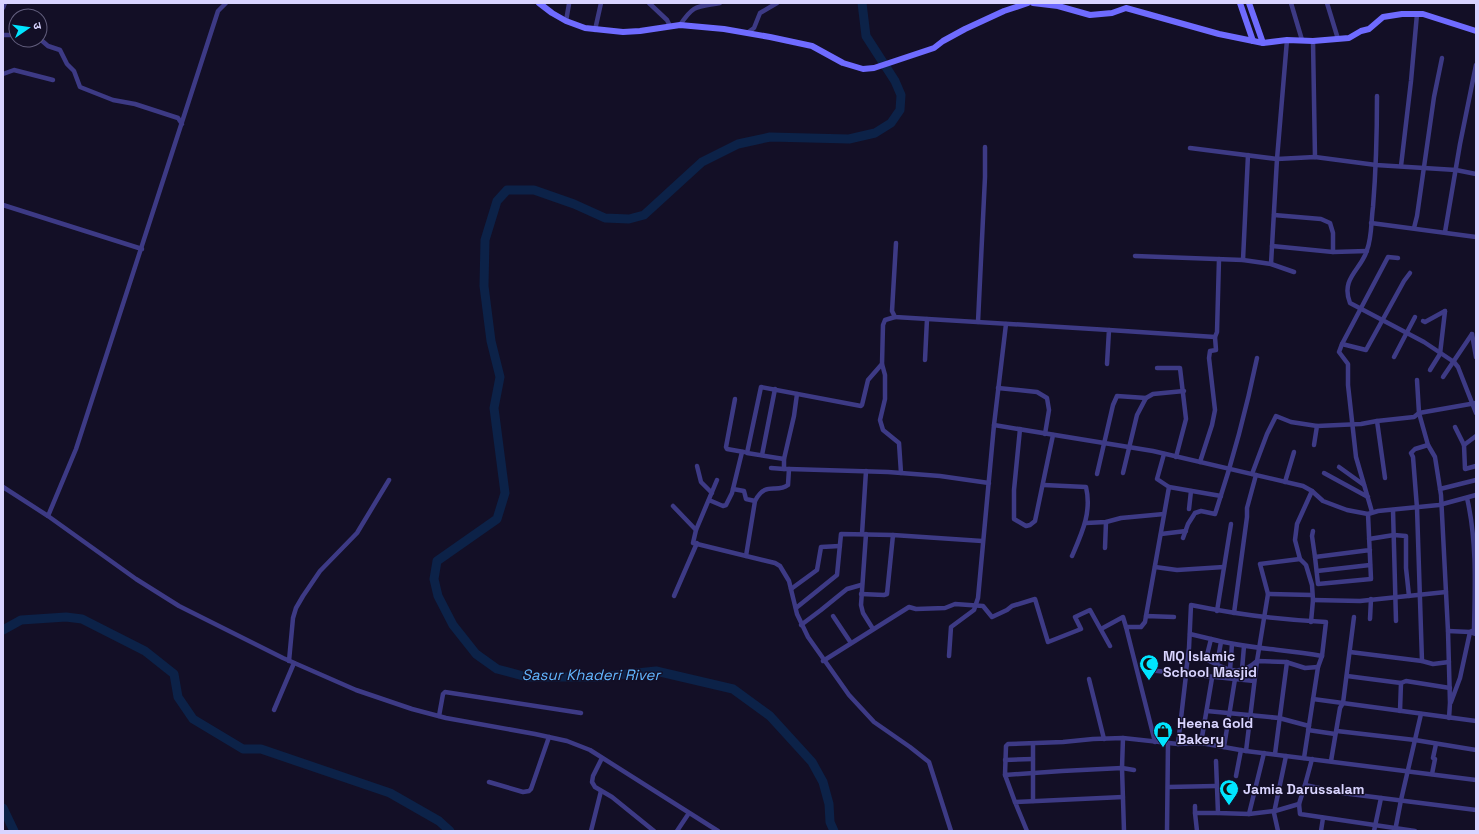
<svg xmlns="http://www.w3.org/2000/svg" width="1479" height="834" font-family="'Space Grotesk','Noto Sans Devanagari',sans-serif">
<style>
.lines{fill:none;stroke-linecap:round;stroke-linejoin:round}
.river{stroke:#0c2248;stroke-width:9}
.street{stroke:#3d3a85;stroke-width:4.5}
.secondary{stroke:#6f6bff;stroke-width:6}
.labels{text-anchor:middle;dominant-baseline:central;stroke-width:3;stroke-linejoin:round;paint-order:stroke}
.poi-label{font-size:14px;font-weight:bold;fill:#d9d4ff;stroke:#130f26;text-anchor:start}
.water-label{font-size:15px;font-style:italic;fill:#62b6ff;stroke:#130f26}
</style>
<rect width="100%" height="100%" fill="#130f26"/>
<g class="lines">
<!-- river -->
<g class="river">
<polyline points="3,630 21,620 66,617 82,619 145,651 174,674 178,697 193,719 243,749 261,749 390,793 439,821 450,831"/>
<polyline points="3,808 14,831"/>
<polyline points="834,831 830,822 829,804 823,782 812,762 770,716 733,689 656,671 599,677 527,677 497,669 476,654 453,625 438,596 434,579 437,561 497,519 505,493 494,408 500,377 491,341 484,286 485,240 497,201 507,190 534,190 574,204 605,218 629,219 644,215 702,162 738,144 770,137 849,139 875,133 891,123 900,110 901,95 895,81 866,36 862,3"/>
</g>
<!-- street -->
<g class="street">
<polyline points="649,3 667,20 670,26"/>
<polyline points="1291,3 1302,40"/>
<polyline points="1327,3 1338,39"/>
<polyline points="3,8 5,3"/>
<polyline points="566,21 569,4"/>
<path d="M680 25C694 4 697 7 720 3"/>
<polyline points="595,30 601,3"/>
<polyline points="747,33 754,28 760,13 777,3"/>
<polyline points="3,35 16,35"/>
<polyline points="40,39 48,46 60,50 67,64 74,71 80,87 113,100 135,104 178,118 182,124"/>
<polyline points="1313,41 1315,157"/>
<polyline points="3,74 14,70 53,80"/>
<path d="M1377 96C1377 134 1376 170 1373 207 1371 221 1372 237 1367 250 1362 269 1340 278 1350 303L1424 342 1454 362 1458 367 1476 413"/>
<polyline points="1190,148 1277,159 1315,157 1376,165 1456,170 1476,174"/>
<polyline points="1401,166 1411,81 1417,14"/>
<polyline points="3,205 142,249"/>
<polyline points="1274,215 1321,219 1330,223 1333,233 1333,252"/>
<polyline points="1371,223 1476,237"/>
<polyline points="1414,228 1417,216 1434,97 1442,58"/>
<polyline points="1445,232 1460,144 1476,65"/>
<polyline points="896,243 892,311 895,317 1109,330 1107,364"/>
<polyline points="1272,246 1333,252 1367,251"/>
<polyline points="1135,256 1243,260 1271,264 1294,272"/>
<polyline points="1398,258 1388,257 1342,344 1366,350 1404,281 1410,273"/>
<polyline points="1243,260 1248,155"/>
<polyline points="1271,264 1277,159 1287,40"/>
<polyline points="1423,321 1425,322 1445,311"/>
<polyline points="978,322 985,177 985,147"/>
<polyline points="1109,330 1215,337 1217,332 1219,259"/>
<polyline points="1472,334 1476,357"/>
<polyline points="1342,344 1339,352 1348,364 1348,385 1356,457 1372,512"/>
<polyline points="1394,357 1415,317"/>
<polyline points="925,360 927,319"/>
<polyline points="882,364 885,375 885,399 880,420 883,430 899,443 901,473"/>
<polyline points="1157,368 1180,368 1186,419 1176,457"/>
<polyline points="1430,370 1440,354 1445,311"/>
<polyline points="1443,377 1472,334"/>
<polyline points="1417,380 1419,413 1428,445 1435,457 1441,495 1448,631 1450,703 1449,718"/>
<polyline points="998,388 1037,392 1047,398 1049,410 1045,434"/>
<polyline points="735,399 726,447 727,449 744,452"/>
<polyline points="1377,421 1385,478"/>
<polyline points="994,425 1153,451 1303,486 1312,491 1323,501 1347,510 1368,514 1378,511 1439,505 1476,495"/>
<polyline points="1455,427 1464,445 1465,469 1476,466"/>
<polyline points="1020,429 1014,490 1014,519 1026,526 1030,525 1035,521 1053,435"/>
<polyline points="1314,445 1317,426 1361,424 1377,421 1414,417 1419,413 1476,403"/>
<polyline points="1464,445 1476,436"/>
<polyline points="762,455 775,389"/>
<polyline points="784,459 747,453 761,387 861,406 862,405 868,380 882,364 883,325 885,320 895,317"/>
<polyline points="1200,462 1212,425 1215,410 1209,358 1210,351 1216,350 1215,337"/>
<polyline points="697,466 701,482 712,493"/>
<polyline points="1339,467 1364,485"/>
<polyline points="771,468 784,469"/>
<polyline points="789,469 888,472 940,476 989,483"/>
<polyline points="1123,473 1137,415 1146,398"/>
<polyline points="1324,473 1368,497"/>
<polyline points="1097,474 1113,405 1117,396 1146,398 1153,394 1184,391"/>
<polyline points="1252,474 1267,434 1276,416 1291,422 1317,426"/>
<polyline points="1285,482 1294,452"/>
<path d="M1044 485 1086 487C1092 512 1082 533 1072 556"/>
<polyline points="3,487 48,516 136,579 179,606 283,658 356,690 412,709 446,718 535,734 567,741 590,750 718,831"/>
<polyline points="1169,487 1221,496"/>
<polyline points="733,489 744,491 746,499 755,501"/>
<polyline points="1440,489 1476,480"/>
<polyline points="709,500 723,506 726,505 732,493 742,452"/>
<polyline points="673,506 696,530 693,543 775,563 780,566 789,581 797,614 808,637 849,695 874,722 910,747 929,762 951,831"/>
<polyline points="1189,509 1191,491"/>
<polyline points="1393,510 1396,621"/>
<polyline points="1368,514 1371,579 1318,584 1315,557 1370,550"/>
<polyline points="48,516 76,449 218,11 226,3"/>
<polyline points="1086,523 1106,522 1121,518 1164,514"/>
<polyline points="696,530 717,480"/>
<polyline points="1313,531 1312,536 1315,557"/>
<polyline points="862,534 866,471"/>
<polyline points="866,534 861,605 863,613 873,629"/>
<polyline points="1161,534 1186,531"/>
<path d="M1183 538 1188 524 1195 513 1201 511 1215 514C1232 463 1246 411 1257 358"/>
<polyline points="1369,539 1394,535 1406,536 1406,568 1409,596"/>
<polyline points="1105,548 1106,522"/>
<path d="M746 556 755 501C766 480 776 494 788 485L789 469H784V459L794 416 797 394"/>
<polyline points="1155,567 1177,570 1224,567"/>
<polyline points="1317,571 1370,565"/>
<polyline points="791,589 817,570 821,547 840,546"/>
<polyline points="861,594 884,595 887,594 893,535 982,541"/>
<polyline points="1268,594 1260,564 1300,559"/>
<polyline points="674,596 697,543"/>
<polyline points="1313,600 1360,601 1446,592"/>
<polyline points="796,608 837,575 841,534 893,535"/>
<polyline points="1217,611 1231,524"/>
<polyline points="1234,613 1247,517 1247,508 1256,475"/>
<polyline points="833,616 851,643"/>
<polyline points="1146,616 1169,487 1157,479 1164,454"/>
<polyline points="1370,619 1371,599"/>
<polyline points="1311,622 1313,600 1312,585 1306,565 1300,559 1295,540 1297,524 1312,491"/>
<polyline points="801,625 821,610 842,593 847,589 861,585"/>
<polyline points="1101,629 1123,617 1126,627"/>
<polyline points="1448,631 1470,632 1476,634"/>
<polyline points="1190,634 1211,639"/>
<polyline points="1350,652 1422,661 1433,664 1449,662"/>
<polyline points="949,656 951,627 974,610 978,598 994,425 1006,324"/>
<polyline points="289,661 293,618 296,608 303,596 320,571 357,533 389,480"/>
<polyline points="823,661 909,607 916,609 945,608 955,604 983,606 992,617 1007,610 1012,606 1035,599 1048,642 1081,629 1075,617 1090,610 1110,646"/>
<polyline points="1422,661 1417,508 1413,457 1411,453 1415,449 1428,445"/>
<polyline points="1217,664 1221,642"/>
<path d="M1318 667 1305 668 1286 662 1257 661C1239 678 1225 669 1206 659L1211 639C1247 649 1285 649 1322 656"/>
<polyline points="1148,670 1254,681"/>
<polyline points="1230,670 1232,644"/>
<polyline points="1242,670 1244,646"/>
<polyline points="1347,676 1401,683 1406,681 1450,688"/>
<polyline points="1089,679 1104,739"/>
<polyline points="1313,699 1476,721"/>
<path d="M1451 702 1460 678 1470 632 1474 630C1475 586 1477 541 1467 498"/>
<polyline points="274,710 294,663"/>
<polyline points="1207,711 1279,718 1309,726"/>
<polyline points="1400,711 1401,683"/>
<polyline points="439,716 443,694 445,692 581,713"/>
<polyline points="1308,730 1335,734"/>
<polyline points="1337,731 1415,740 1476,750"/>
<polyline points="1123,738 1122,768 1124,831"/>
<polyline points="1155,742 1126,627 1141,627 1145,622 1146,616 1174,617"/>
<polyline points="1201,743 1212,678"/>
<path d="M1178 744 1186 675V672L1189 648 1191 605C1235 614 1281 620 1326 622L1322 656 1318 667 1304 758"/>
<polyline points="1224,747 1235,679"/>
<polyline points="1246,751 1257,661 1268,594 1312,595"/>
<polyline points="1275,754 1287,662"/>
<polyline points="602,758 593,776 592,782 595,787 612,797 654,831"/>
<polyline points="1005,760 1033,759"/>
<polyline points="1216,761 1218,813 1249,814 1275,811 1299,804"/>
<polyline points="1331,761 1340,708 1343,703 1354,617"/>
<polyline points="1134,770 1122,768 1062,771 1005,775 1006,746 1008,744 1063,742 1093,739 1123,738 1178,744 1201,743 1246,751 1476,780"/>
<polyline points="1432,774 1435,759 1433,758 1436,744"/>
<polyline points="1005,775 1015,802"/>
<polyline points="1236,776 1241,750"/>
<polyline points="489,782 523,792 529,791 531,789 549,737"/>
<polyline points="1305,785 1312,759"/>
<polyline points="1168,787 1216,786"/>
<polyline points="1033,801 1033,744"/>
<polyline points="1195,806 1195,813 1218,813"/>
<polyline points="1195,813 1197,831"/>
<polyline points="1249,814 1264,753"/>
<polyline points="591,831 601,791"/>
<polyline points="677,831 689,813"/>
<polyline points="1027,831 1015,802 1123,797"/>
<polyline points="1167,831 1168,743"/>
<polyline points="1278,831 1274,813 1286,756"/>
<polyline points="1321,831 1323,818"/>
<polyline points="1374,831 1381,798"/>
<polyline points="1395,831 1401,800 1421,714"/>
<polyline points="1415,831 1300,814 1299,804 1305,785 1342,793 1476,810"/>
</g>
<!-- secondary -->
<g class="secondary">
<polyline points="539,3 552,13 566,21 585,28 623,32 640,31 680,25 724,29 770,37 812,46 843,63 863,69 874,68 934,48 943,41 965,29 1004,11 1028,3"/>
<polyline points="1033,3 1058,6 1090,15 1112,13 1126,8 1219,34 1263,43 1287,40 1313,41 1349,38 1361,31 1369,29 1383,17 1402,14 1423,14 1476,31"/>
<polyline points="1240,3 1253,41"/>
<polyline points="1249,3 1263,43"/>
</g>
</g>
<!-- icons -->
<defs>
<symbol id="mosque-pin" viewBox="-11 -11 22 30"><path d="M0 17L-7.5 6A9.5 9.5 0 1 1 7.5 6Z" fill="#00e5ff" stroke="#130f26"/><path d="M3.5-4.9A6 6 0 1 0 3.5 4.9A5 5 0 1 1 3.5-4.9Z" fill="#111"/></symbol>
<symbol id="shop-pin" viewBox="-11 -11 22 30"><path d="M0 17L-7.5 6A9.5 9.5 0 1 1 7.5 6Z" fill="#00e5ff" stroke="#130f26"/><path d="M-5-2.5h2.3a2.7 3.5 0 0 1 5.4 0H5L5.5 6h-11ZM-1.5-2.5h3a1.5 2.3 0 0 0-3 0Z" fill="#111"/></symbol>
</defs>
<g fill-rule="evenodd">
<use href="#mosque-pin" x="1138" y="653" width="22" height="30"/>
<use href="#shop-pin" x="1152" y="720" width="22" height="30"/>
<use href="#mosque-pin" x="1218" y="778" width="22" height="30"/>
</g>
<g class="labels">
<!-- poi labels -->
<g class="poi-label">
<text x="1163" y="656">MQ Islamic<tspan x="1163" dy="16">School Masjid</tspan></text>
<text x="1177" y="723">Heena Gold<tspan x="1177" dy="16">Bakery</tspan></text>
<text x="1243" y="789">Jamia Darussalam</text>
</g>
<!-- water labels -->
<g class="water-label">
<text x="591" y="674">Sasur Khaderi River</text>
</g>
</g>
<!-- border -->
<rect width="1479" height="834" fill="none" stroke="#d9d4ff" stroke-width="8"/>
<!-- north arrow -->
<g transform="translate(28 28) rotate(77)"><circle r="19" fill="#130f26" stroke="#625e7d"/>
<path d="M0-3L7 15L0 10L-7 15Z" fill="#00e5ff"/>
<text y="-6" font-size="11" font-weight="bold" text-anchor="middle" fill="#d9d4ff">उ</text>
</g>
</svg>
